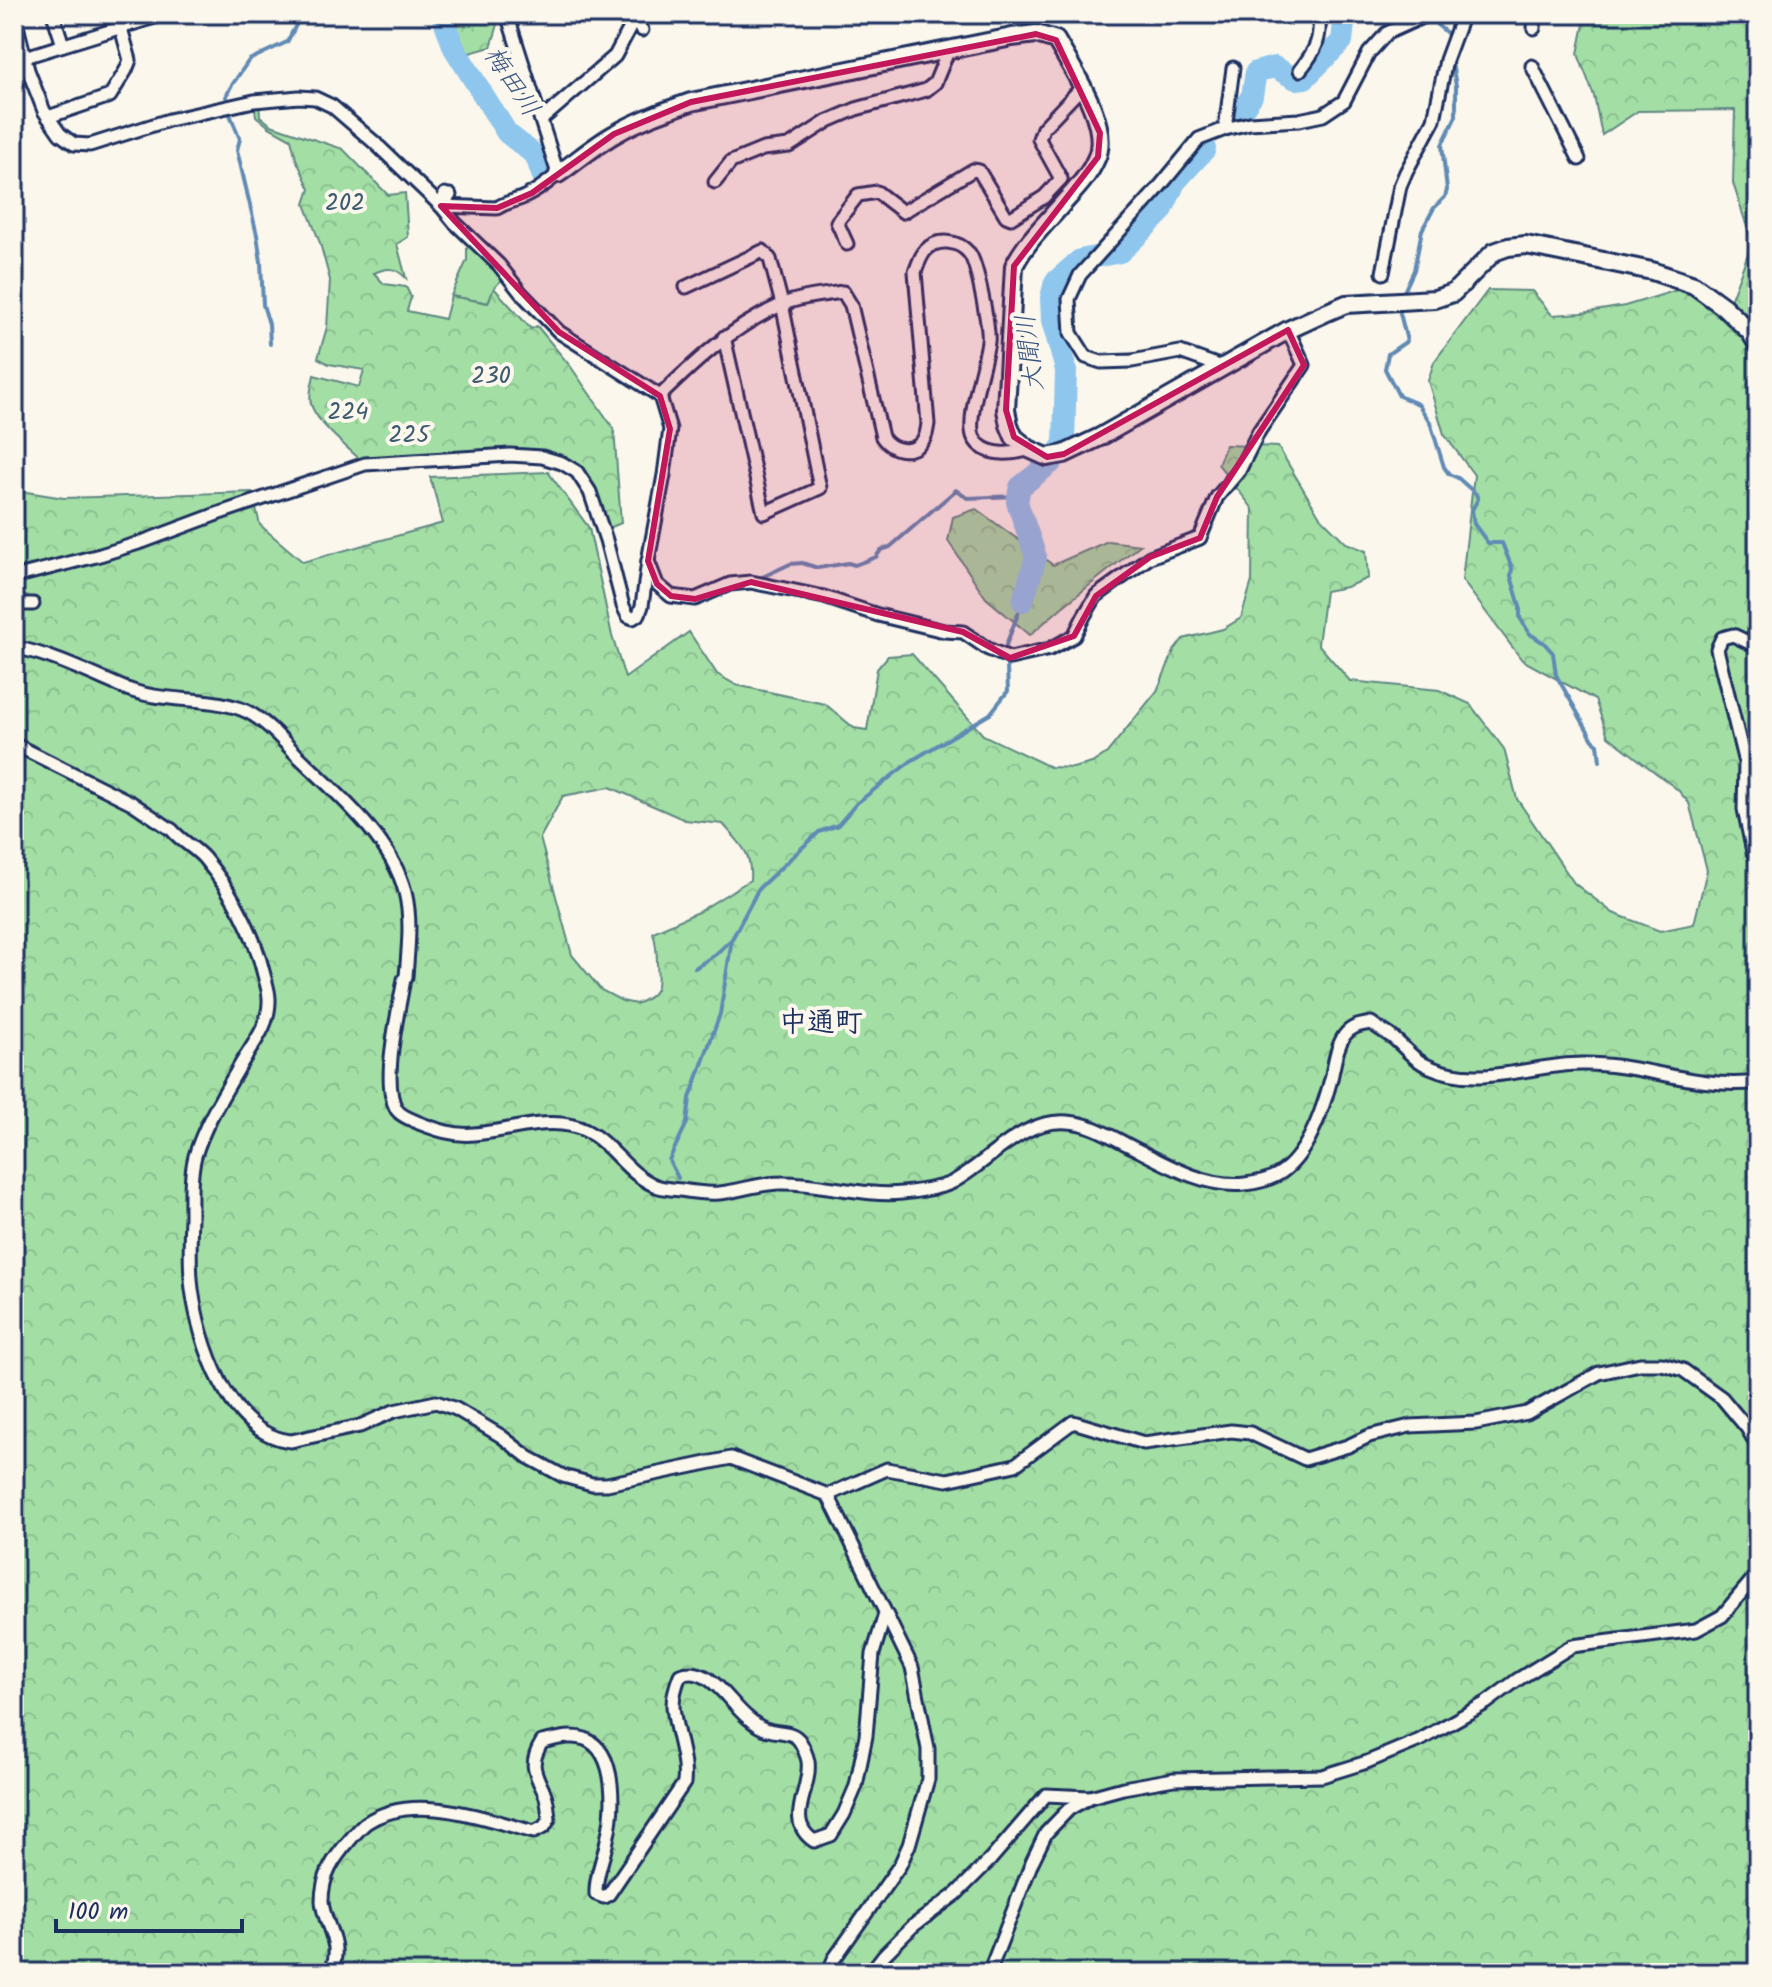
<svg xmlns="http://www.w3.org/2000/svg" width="1772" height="1987" font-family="Kalam,'Klee One',sans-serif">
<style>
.grass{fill:#a3dfa5;stroke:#5f8782;stroke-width:2}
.forest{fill:url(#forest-crowns);stroke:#5f8782;stroke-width:2;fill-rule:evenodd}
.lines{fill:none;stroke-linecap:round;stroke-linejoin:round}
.stream{stroke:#618ab4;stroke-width:4}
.river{stroke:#8fc6ed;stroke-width:22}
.street-casing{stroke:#1b2f5e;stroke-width:17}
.secondary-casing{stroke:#1b2f5e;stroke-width:22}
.street{stroke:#fbf7ec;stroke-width:11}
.secondary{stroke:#fbf7ec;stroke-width:16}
.marked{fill:#c2185b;fill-opacity:0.2;stroke:#c2185b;stroke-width:6;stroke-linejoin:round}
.labels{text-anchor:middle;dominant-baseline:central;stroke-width:8;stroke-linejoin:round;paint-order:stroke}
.park-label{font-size:24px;fill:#3d5b70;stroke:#fbf7ec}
.water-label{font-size:26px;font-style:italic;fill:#385582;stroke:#fbf7ec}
.quarter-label{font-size:28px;font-weight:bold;fill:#1b2f5e;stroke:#fbf7ec}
</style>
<defs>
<pattern id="forest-crowns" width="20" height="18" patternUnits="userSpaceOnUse" patternTransform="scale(2)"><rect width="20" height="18" fill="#a3dfa5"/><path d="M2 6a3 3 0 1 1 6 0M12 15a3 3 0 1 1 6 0" fill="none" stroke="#8cc090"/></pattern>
</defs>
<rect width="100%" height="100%" fill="#fbf7ec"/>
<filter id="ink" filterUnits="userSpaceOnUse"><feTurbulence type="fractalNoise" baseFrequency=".0125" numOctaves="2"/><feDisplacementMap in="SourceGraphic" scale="16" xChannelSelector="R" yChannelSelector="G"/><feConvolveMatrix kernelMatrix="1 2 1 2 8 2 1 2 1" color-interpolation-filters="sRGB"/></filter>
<g filter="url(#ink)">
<!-- grass -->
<polygon class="grass" points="467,241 503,278 494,288 489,303 451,296 467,260"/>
<!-- forest -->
<g class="forest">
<polygon points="452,14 494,14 497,28 491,47 466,54"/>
<path d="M1586 14H1758V1973H14V490L64 498 252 492 260 525 303 562 443 523 430 477 548 472 589 528 612 636 625 678 689 632 717 674 736 685 825 704 854 728 867 730 877 669 888 656 912 654 983 735 1050 767 1073 768 1092 763 1107 753 1157 691 1174 651 1183 639 1223 629 1241 618 1252 581 1253 509 1218 464 1226 445 1278 447 1320 517 1346 543 1366 551 1368 578 1346 587 1325 591 1318 644 1350 681 1439 690 1470 704 1504 749 1517 799 1574 883 1613 913 1660 931 1694 924 1707 870 1689 803 1678 790 1608 736 1595 700 1522 660 1462 580 1474 475 1444 434 1428 381 1434 362 1488 290 1532 291 1552 315 1582 313 1625 306 1684 288 1730 301 1752 243 1733 183 1735 110 1638 111 1602 135 1594 96 1578 54ZM610 787 685 820 723 824C740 844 752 851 750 880L698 912 653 932C656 943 657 953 657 964 659 987 659 995 636 1004L622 1001 601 990 572 955 540 838 563 796Z"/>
<path d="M254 101H259L260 116 271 125 343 149 388 195 405 193 408 237 397 244 406 278C395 267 388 267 374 273L384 284 406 287 411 297 407 311 445 319 451 296 488 303 494 288 531 329 537 326 571 367 614 429 621 523 602 531 577 472 542 457 365 464C349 449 320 426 312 407 308 397 312 385 314 375L359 387 364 370 329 364 318 358 327 327 330 280 320 243 305 204 310 189 296 159 291 139 269 127 256 116Z"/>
<polygon points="976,509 1053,565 1108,541 1140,545 1061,608 1030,635 986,598 948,541 953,517"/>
</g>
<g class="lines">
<!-- stream -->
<g class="stream">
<polyline points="1432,16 1437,25 1447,33 1449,40"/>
<polyline points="226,97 230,88 249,60 287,42 302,14"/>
<polyline points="229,112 240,139 237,150 257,235 261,262 263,305 269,324 270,344"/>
<polyline points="1402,296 1414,270 1422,230 1434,208 1445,197 1447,190 1442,145 1456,116 1456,86 1451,57"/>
<polyline points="1398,305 1407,341 1388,354 1385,369 1399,396 1418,404 1430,422 1444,467 1449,474 1458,478 1476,494 1478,499 1472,510 1474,524 1488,543 1502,543 1512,568 1511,576 1520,606 1520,618 1530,634 1544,643 1553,653 1556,675 1593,740 1598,744 1600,761"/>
<polyline points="756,580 790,564 802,563 818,568 848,563 855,565 876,557 881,550 890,547 956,490 967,498 1018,496"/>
<polyline points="695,968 716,954 731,940"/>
<polyline points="678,1178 669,1160 687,1123 690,1098 720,1014 732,939 759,888 819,832 838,825 857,803 911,761 990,714 1008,691 1006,645 1023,601"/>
</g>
<!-- river -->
<g class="river">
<polyline points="442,14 454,48 507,133 536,156 542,174"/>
<polyline points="1241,111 1252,96 1256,72 1274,67 1296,79 1305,78 1342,41 1345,14"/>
<polyline points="1023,601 1036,557 1017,502 1020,487 1052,462 1064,443 1066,370 1052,320 1051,298 1055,282 1080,260 1120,252 1137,236 1162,211 1175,182 1205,149"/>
</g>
<defs>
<g id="street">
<polyline points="14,14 28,70 44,111 60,134 74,144 90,145 169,120 254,101 299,97 315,98 332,106 375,143 441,206 455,223 499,265 521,293 559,332 660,396 670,429 664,475 648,561 642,606 639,614 633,618 628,616 623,606 606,540 590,492 577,472 562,463 542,457 510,455 365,464 217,514 142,542 100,555 14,577"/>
<polyline points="53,14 63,45"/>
<polyline points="627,14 642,30"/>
<polyline points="1534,28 1535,14"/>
<polyline points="25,57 155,17 156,14"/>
<polyline points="1532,66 1579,159"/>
<path d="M1300 70C1316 50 1321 40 1319 14"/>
<polyline points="48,117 110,96 126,70 130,60 117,14"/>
<polyline points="541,120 615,56 634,20 639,14"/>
<polyline points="1225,129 1233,68"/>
<polyline points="715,182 731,162 763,149 789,146 828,121 856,109 926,90 935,83 949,49"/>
<polyline points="445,194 441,206 450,195"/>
<path d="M441 206 497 208C504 203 508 203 516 200 531 196 546 184 558 174L507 14"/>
<polyline points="847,244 837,222 858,195 877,192 903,212 973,170 979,171 1006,216 1011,218 1044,197 1061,179 1039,139 1043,128 1082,87"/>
<polyline points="1383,273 1400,186 1406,172 1434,120 1446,60 1463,14"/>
<polyline points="686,287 763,251 770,259 782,304 820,488 764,513 724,337"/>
<polyline points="1222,367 1180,352 1132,361 1101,362 1086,357 1071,333 1069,299 1080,275 1156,191 1199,139 1225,129 1250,123 1299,120 1323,115 1344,101 1369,53 1387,33 1429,14"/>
<path d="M660 396C697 360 732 327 781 305 800 297 822 295 843 292L851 305 882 437C892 452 915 456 925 437 927 433 927 428 928 424L915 272C918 265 920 256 926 250 937 238 958 240 969 253 977 262 990 330 988 342 985 363 965 421 974 438 984 457 1012 455 1029 449"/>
<polyline points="648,561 657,584 671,596 695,599 730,584 751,582 824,597 878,615 944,631 963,632 988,649 1010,658 1050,649 1074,636 1084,616 1096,596 1150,557 1200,538 1217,497 1239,471 1259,431 1304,365 1288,330"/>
<polyline points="14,604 33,604"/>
<path d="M14 647C53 655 91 674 127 689 164 703 205 696 241 709 263 717 281 739 297 755 335 792 392 839 405 892 412 920 408 949 406 977L404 979C399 1010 380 1084 397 1110 402 1117 411 1119 419 1123 437 1130 455 1136 474 1134 503 1132 533 1121 562 1124 607 1128 619 1171 656 1186 664 1189 672 1189 681 1190 693 1192 706 1194 719 1193 739 1191 760 1183 781 1183 820 1182 864 1197 902 1193 914 1192 940 1188 951 1183 989 1163 1020 1119 1067 1122 1089 1123 1107 1134 1126 1144 1160 1161 1205 1189 1245 1184 1254 1183 1267 1180 1275 1176 1306 1161 1323 1109 1331 1079 1334 1066 1336 1048 1344 1036 1351 1026 1360 1025 1371 1023 1378 1028 1385 1032 1392 1037 1405 1047 1414 1061 1430 1067 1479 1089 1531 1064 1582 1064 1641 1063 1697 1090 1758 1082"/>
<polyline points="1758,647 1733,635 1722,638 1717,649 1745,763 1744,809 1753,852 1758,862"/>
<path d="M14 744 132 803 172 830C181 841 194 847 204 858 232 892 254 932 264 975 266 983 269 991 269 999 270 1025 253 1044 241 1064 224 1094 205 1123 195 1156 190 1176 191 1196 191 1217 190 1241 189 1265 192 1289 199 1342 228 1434 291 1441L360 1426 394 1411 436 1402 456 1409 501 1436 528 1457 563 1476 592 1484H607L731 1458 828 1495 912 1667 928 1749V1779L909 1845 900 1865 834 1959 828 1973"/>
<polyline points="828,1495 887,1469 947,1480 1015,1465 1073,1422 1144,1443 1231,1431 1250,1433 1305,1459 1348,1446 1369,1436 1410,1426 1476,1423 1527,1413 1599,1373 1640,1364 1662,1364 1683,1370 1722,1398 1747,1428 1758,1447"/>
<path d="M331 1973C332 1967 335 1961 335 1955 337 1937 323 1920 322 1901 322 1876 333 1859 349 1841 354 1835 360 1828 366 1823 414 1791 484 1819 534 1832L544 1827 549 1819C548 1811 548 1800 544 1792 534 1772 529 1763 542 1742 556 1739 571 1734 585 1739 618 1752 614 1812 607 1840 604 1858 595 1876 596 1894L604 1897 609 1894 684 1783C687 1757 675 1733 673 1706 673 1695 676 1685 680 1675 710 1664 728 1702 748 1718 754 1723 761 1729 769 1730 778 1733 791 1731 798 1739 802 1743 807 1756 808 1761 812 1790 783 1820 814 1841L831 1835 844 1814 856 1786 866 1736 873 1654 885 1614"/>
<polyline points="870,1973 884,1955 913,1926 956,1894 991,1859 1046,1795 1089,1797"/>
<polyline points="991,1973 992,1965 1032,1862 1046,1833 1069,1809 1090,1797 1123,1788 1174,1779 1322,1776 1367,1762 1420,1740 1486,1703 1517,1680 1572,1646 1696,1630 1722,1616 1758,1573"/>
</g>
<path id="secondary" d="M558 174C577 161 595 145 615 134 639 120 665 111 691 102L1012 37 1036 34 1056 40C1072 69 1112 126 1096 159 1088 178 1072 193 1059 208 1042 227 1025 244 1014 266L1006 410 1009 425 1014 437 1029 449 1047 457 1064 454 1100 437 1288 330 1325 313 1346 304 1435 299 1453 293 1494 252 1508 247 1526 245 1652 271 1694 285 1724 307 1750 332 1758 345"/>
</defs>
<!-- street casing -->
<use href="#street" class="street-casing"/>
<!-- secondary casing -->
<use href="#secondary" class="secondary-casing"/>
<!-- street -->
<use href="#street" class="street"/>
<!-- secondary -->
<use href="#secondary" class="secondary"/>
</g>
</g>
<!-- marked area -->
<path class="marked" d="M1036 34 1056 40 1100 133 1098 157 1014 266 1006 410 1014 437 1047 457 1064 454 1288 330 1304 365 1217 497 1200 538 1150 557 1096 596 1074 636 1010 658 963 632 751 582 695 599 671 596 657 584 648 561 670 429 660 396 559 332 441 206 497 208 532 193 614 134 691 102Z"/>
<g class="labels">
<!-- park labels -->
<g class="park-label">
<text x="345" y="203">202</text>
<text x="491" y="376">230</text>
<text x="348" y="412">224</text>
<text x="409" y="435">225</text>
</g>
<!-- water labels -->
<g class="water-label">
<text transform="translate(511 82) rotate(56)">梅田川</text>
<text transform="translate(1031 353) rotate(-97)">大聞川</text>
</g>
<!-- quarter labels -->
<g class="quarter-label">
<text x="821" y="1023">中通町</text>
</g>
</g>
<!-- margin -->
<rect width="1772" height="1987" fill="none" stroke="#fbf7ec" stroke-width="48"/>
<rect x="24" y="24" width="1724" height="1939" fill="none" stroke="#1b2f5e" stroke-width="3" filter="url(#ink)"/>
<!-- scale -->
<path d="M56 1919v12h186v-12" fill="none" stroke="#1b2f5e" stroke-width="4"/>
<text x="68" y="1919" font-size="24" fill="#1b2f5e" stroke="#fbf7ec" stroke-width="6" paint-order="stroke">100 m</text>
</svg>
